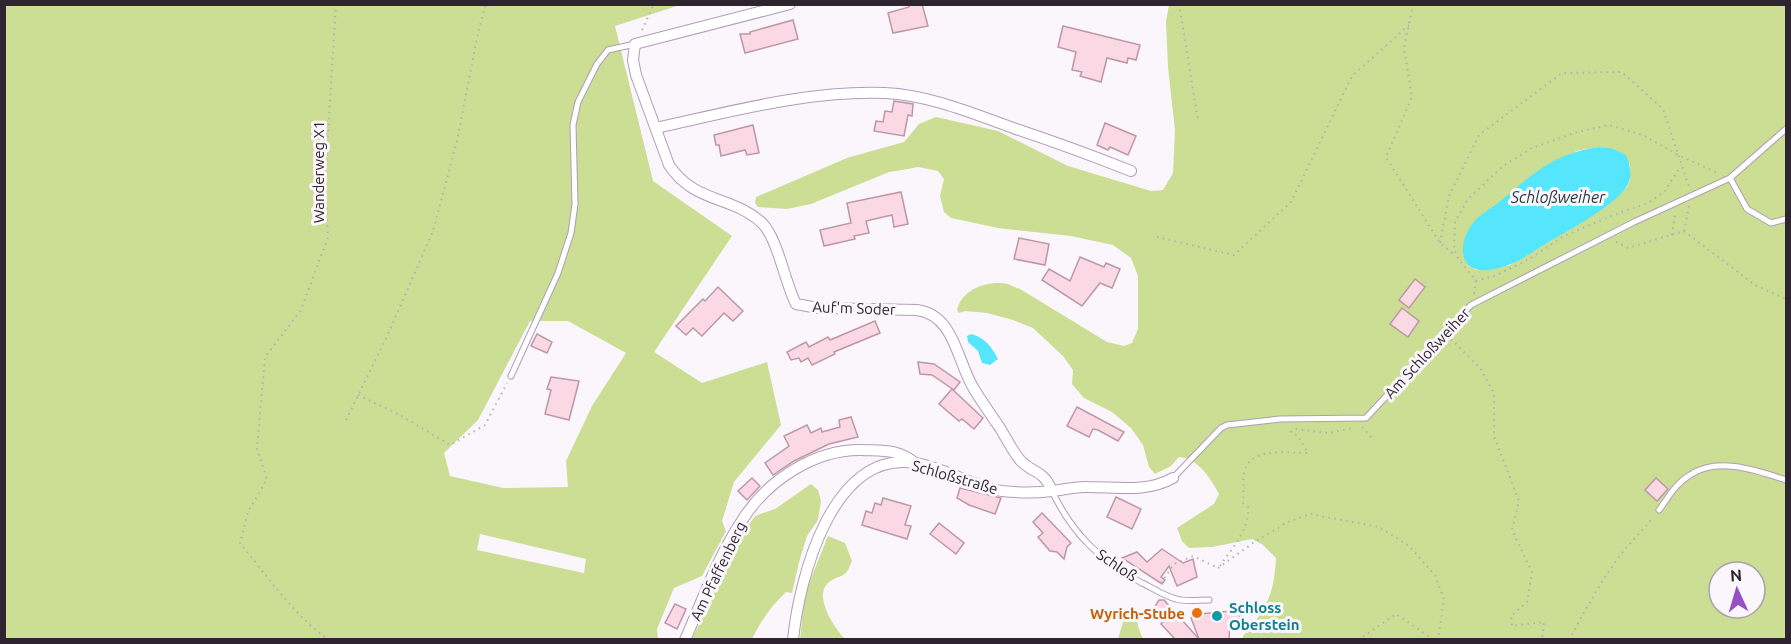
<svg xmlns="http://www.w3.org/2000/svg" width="1791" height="644" font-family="Ubuntu,sans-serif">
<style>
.green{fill:#ccdd94;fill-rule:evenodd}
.water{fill:#55e6fd}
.building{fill:#fad9e5;stroke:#bd97a5;stroke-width:1.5}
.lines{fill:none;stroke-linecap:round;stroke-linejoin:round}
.service-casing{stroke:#b19cba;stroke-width:7}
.minor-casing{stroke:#b19cba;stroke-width:12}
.path{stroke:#b5b0b8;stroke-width:2;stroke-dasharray:1.5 4.5;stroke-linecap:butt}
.service{stroke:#fff;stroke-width:5}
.minor{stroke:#fff;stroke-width:10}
.food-dot{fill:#e8710a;stroke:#faf6fc;stroke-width:2}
.culture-dot{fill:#0f9aa8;stroke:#faf6fc;stroke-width:2}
.labels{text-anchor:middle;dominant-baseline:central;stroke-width:6;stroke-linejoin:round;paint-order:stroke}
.street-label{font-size:15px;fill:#2d2430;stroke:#faf6fc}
.culture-label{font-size:15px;font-weight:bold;fill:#0d838f;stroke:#faf6fc;text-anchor:start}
.food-label{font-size:15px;font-weight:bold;fill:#c56008;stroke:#faf6fc;text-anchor:end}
.water-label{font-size:16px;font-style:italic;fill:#233b40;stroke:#faf6fc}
</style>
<rect width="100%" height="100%" fill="#faf6fc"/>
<!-- green -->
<g class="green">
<path d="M4 5H680L615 26 653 181 732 236 654 352 702 383 767 362 781 425 734 482 722 521 726 531 702 576 674 588 657 629 658 639H5ZM530 321H568L626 353 592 406 566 461 568 487 503 488 450 476 444 453 478 420ZM480 534 586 559 584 573 477 550Z"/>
<path d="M1169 5H1786V639H1242L1243 636C1267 608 1274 595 1276 558L1263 545 1252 539 1212 547 1189 548 1182 541 1177 528 1214 504 1219 494C1211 479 1198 458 1179 457L1171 466 1155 474 1149 467 1143 445 1131 428 1112 412 1084 398 1072 384 1073 370 1063 356 1033 328 1013 320 987 313 965 311 959 313 957 310C962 289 988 280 1007 284 1011 285 1016 288 1020 289L1107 342 1124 346 1132 343 1138 329V276L1131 258 1113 245 1071 236 998 228 951 218 944 212 940 196 944 179 938 171 918 167 902 170 889 172 811 204 787 209 758 207 755 203 756 197 847 158 904 142 919 124 936 117 998 131 1068 166 1151 191 1163 190 1173 173 1175 130 1168 67 1166 21ZM1599 147 1611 148 1630 164V180L1627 187 1608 205 1563 233 1510 265 1487 270H1476L1468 265 1576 151ZM1719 572H1755V608H1719Z"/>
<path d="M811 484 818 490 821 501 818 520 807 536 799 562 792 593 786 592C771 606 761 621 752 639H692L742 535 755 516 775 509Z"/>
<path d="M828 536 845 543 852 561C844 582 841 572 828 583 813 596 835 629 845 639L800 640 804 596Z"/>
<path d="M1130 606C1139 613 1136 630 1144 639H1118L1127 609Z"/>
</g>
<!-- water -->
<g class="water">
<path d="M1599 147 1611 148 1626 155C1630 164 1633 177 1627 186 1614 207 1565 232 1542 246 1532 252 1522 260 1511 264 1504 267 1496 269 1489 270 1457 274 1458 242 1473 223 1479 215 1490 209 1498 203 1533 174 1552 154 1599 147Z"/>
<path d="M971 334C984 337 992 347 998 359L990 365 982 363 978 351 968 342 967 336Z"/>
</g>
<!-- building -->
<g class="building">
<polygon points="909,4 922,4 928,26 893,33 888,13 909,7"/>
<polygon points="793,20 798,39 745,53 740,34 750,34 750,32"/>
<polygon points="1063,26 1140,45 1136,60 1128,58 1127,63 1107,58 1101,82 1080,76 1082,72 1072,70 1076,52 1058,47"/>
<polygon points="894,101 913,104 912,116 908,115 904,136 874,131 876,121 883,122 885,111 892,112"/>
<polygon points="1105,123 1136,136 1128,155 1110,147 1108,150 1097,145"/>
<polygon points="753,125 759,153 747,155 745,150 721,156 719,145 716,145 714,135"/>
<polygon points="901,192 908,224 894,227 892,215 866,221 869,233 854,236 855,239 824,246 820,230 851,223 847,203"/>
<polygon points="1019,238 1049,244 1045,265 1014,259"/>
<polygon points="1080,257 1104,267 1106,263 1120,269 1112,288 1100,283 1082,306 1042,280 1049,269 1070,281"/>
<polygon points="1415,279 1425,287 1409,308 1399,300"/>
<polygon points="718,287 743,311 733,321 724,313 702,336 693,328 686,335 676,326 703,299 705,301"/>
<polygon points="1402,308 1419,321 1408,337 1390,324"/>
<polygon points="875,321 880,333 834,352 835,354 812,365 808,358 801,362 799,358 791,360 787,352 806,342 809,347 828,337 830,340"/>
<polygon points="537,334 552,342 547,353 531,346"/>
<polygon points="918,362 934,364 960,382 954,390 932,375 920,374"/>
<polygon points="551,377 579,381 569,420 545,414 551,390 547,389"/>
<polygon points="952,389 983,418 974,429 962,419 959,421 939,404"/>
<polygon points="1077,407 1124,432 1118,441 1098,430 1093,429 1089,437 1067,426"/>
<polygon points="851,417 858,437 829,444 794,461 773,475 765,463 789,446 784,436 807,425 811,433 821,428 822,432 840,427 839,420"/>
<polygon points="752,478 760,486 747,500 738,491"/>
<polygon points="1656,478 1668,489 1657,501 1645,490"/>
<polygon points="960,488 1001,498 995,514 969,505 957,498"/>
<polygon points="1116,497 1141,509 1132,529 1107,517"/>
<polygon points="883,498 911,506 905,525 911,526 907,539 862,525 866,511 872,513 875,503 881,505"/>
<polygon points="1042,513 1071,543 1067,547 1064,559 1057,552 1050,551 1038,537 1043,533 1033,522"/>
<polygon points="939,523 964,543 956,554 930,534"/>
<polygon points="1162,549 1183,563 1193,559 1197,577 1177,586 1169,566 1161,577 1165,580 1162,584 1122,558 1137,552 1147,562"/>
<polygon points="1159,600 1164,600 1199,639 1175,639 1161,624 1164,620 1154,608"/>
<polygon points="675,604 686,609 677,629 665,623"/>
<polygon points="1231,611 1231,613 1240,613 1240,623 1230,624 1229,639 1199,639 1191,618 1200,614"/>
</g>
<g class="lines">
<defs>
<g id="service">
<polyline points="1730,178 1747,209 1771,223 1786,219"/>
<polyline points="511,376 558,273 571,233 575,204 573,125 578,102 597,64 608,50 635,44"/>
<polyline points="1173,478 1221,428 1227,425 1280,419 1366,418 1471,305 1634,222 1730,178 1786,129"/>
<path d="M1052 491C1073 535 1100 560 1142 583 1153 588 1164 596 1176 599 1186 602 1198 600 1209 600"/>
<path d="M1659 510C1668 498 1676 483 1690 475 1718 456 1758 471 1786 480"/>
</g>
<g id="minor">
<path d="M790 4 635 44 633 60 636 75 669 165C695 204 732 195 762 223 778 239 785 283 796 304L818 308 917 310C955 315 957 362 974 389 982 402 991 415 1000 428 1006 438 1012 450 1020 460 1033 474 1043 469 1052 491"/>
<path d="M656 128C730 112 808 90 885 93 930 95 974 114 1016 129 1055 142 1093 156 1131 171"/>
<path d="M685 640C703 599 718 556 743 519 768 480 815 449 862 450 883 451 897 449 914 462"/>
<path d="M793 640C799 579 832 449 915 463 945 468 972 486 1002 491 1019 493 1036 493 1052 491 1064 490 1076 486 1088 487 1118 487 1146 493 1173 478"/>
</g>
</defs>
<!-- service casing -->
<use href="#service" class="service-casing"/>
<!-- minor casing -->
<use href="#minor" class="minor-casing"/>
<!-- path -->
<g class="path">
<polyline points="1179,4 1198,120"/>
<polyline points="1413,4 1404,48 1412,97 1386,157 1440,243 1456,256"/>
<polyline points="642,30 654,4"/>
<polyline points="1684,231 1689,206"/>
<polyline points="1672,235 1675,214"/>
<polyline points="1157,237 1234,255 1291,202 1352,76 1409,25"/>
<polyline points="1616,242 1628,248 1684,231 1755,285 1786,299"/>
<polyline points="1440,243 1449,196 1479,135 1562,73 1622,72 1663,109 1689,187"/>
<polyline points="1476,281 1497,275 1531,258 1564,236 1616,214 1648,203 1664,192 1681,166"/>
<polyline points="1474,294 1476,281 1458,258 1454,249 1455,222 1468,199 1503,166 1532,148 1577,132 1609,125 1643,135 1678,155 1718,173"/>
<polyline points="1451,339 1480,368 1494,393 1494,436 1519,501 1512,530 1532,572 1527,602 1511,616 1512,626 1544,622 1542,640"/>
<polyline points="358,395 400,415 450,445 485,425 507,383"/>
<polyline points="346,420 389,332 433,231 457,141 478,33 486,4"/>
<polyline points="1362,427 1372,438"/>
<path d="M1220 566C1232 548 1250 529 1248 507L1243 503C1244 493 1243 483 1244 473 1249 446 1288 453 1308 453L1298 436 1291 432 1295 429 1329 433 1352 428"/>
<polyline points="1218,568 1253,543 1288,522 1310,514 1379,527 1409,546 1435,575 1444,599 1438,640"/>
<polyline points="1161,583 1174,564 1193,556 1218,568"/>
<path d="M330 640C300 623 263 571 240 543L248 512 267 479 257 449 265 357 301 310 328 237 325 182 336 4"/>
<polyline points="1358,640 1396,614 1434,640"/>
<path d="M1569 640C1583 614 1597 588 1614 564 1625 547 1641 533 1653 517"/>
</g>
<!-- service -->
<use href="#service" class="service"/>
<!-- minor -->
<use href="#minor" class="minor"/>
</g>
<!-- markers -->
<circle class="food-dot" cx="1197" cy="613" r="6"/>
<circle class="culture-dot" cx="1217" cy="616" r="6"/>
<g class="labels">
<!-- street labels -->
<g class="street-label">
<text transform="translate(318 172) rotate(-90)">Wanderweg X1</text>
<text transform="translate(854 308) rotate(2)">Auf'm Soder</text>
<text transform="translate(1427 353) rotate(-47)">Am Schloßweiher</text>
<text transform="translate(955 477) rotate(16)">Schloßstraße</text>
<text transform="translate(1117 565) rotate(34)">Schloß</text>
<text transform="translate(718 571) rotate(-64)">Am Pfaffenberg</text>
</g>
<!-- culture labels -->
<g class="culture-label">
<text x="1229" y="607">Schloss<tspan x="1229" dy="17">Oberstein</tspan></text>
</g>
<!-- food labels -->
<g class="food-label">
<text x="1185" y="613">Wyrich-Stube</text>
</g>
<!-- water labels -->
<g class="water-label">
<text x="1558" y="197">Schloßweiher</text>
</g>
</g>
<!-- border -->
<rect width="1791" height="644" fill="none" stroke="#2d2430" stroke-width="12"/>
<!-- north arrow -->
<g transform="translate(1737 590) rotate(356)"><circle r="28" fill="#faf6fc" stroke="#a8a2aa" stroke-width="1.5"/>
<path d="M0-4.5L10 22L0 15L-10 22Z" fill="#9351c5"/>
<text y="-9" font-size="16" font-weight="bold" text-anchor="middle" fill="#2d2430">N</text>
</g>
</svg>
